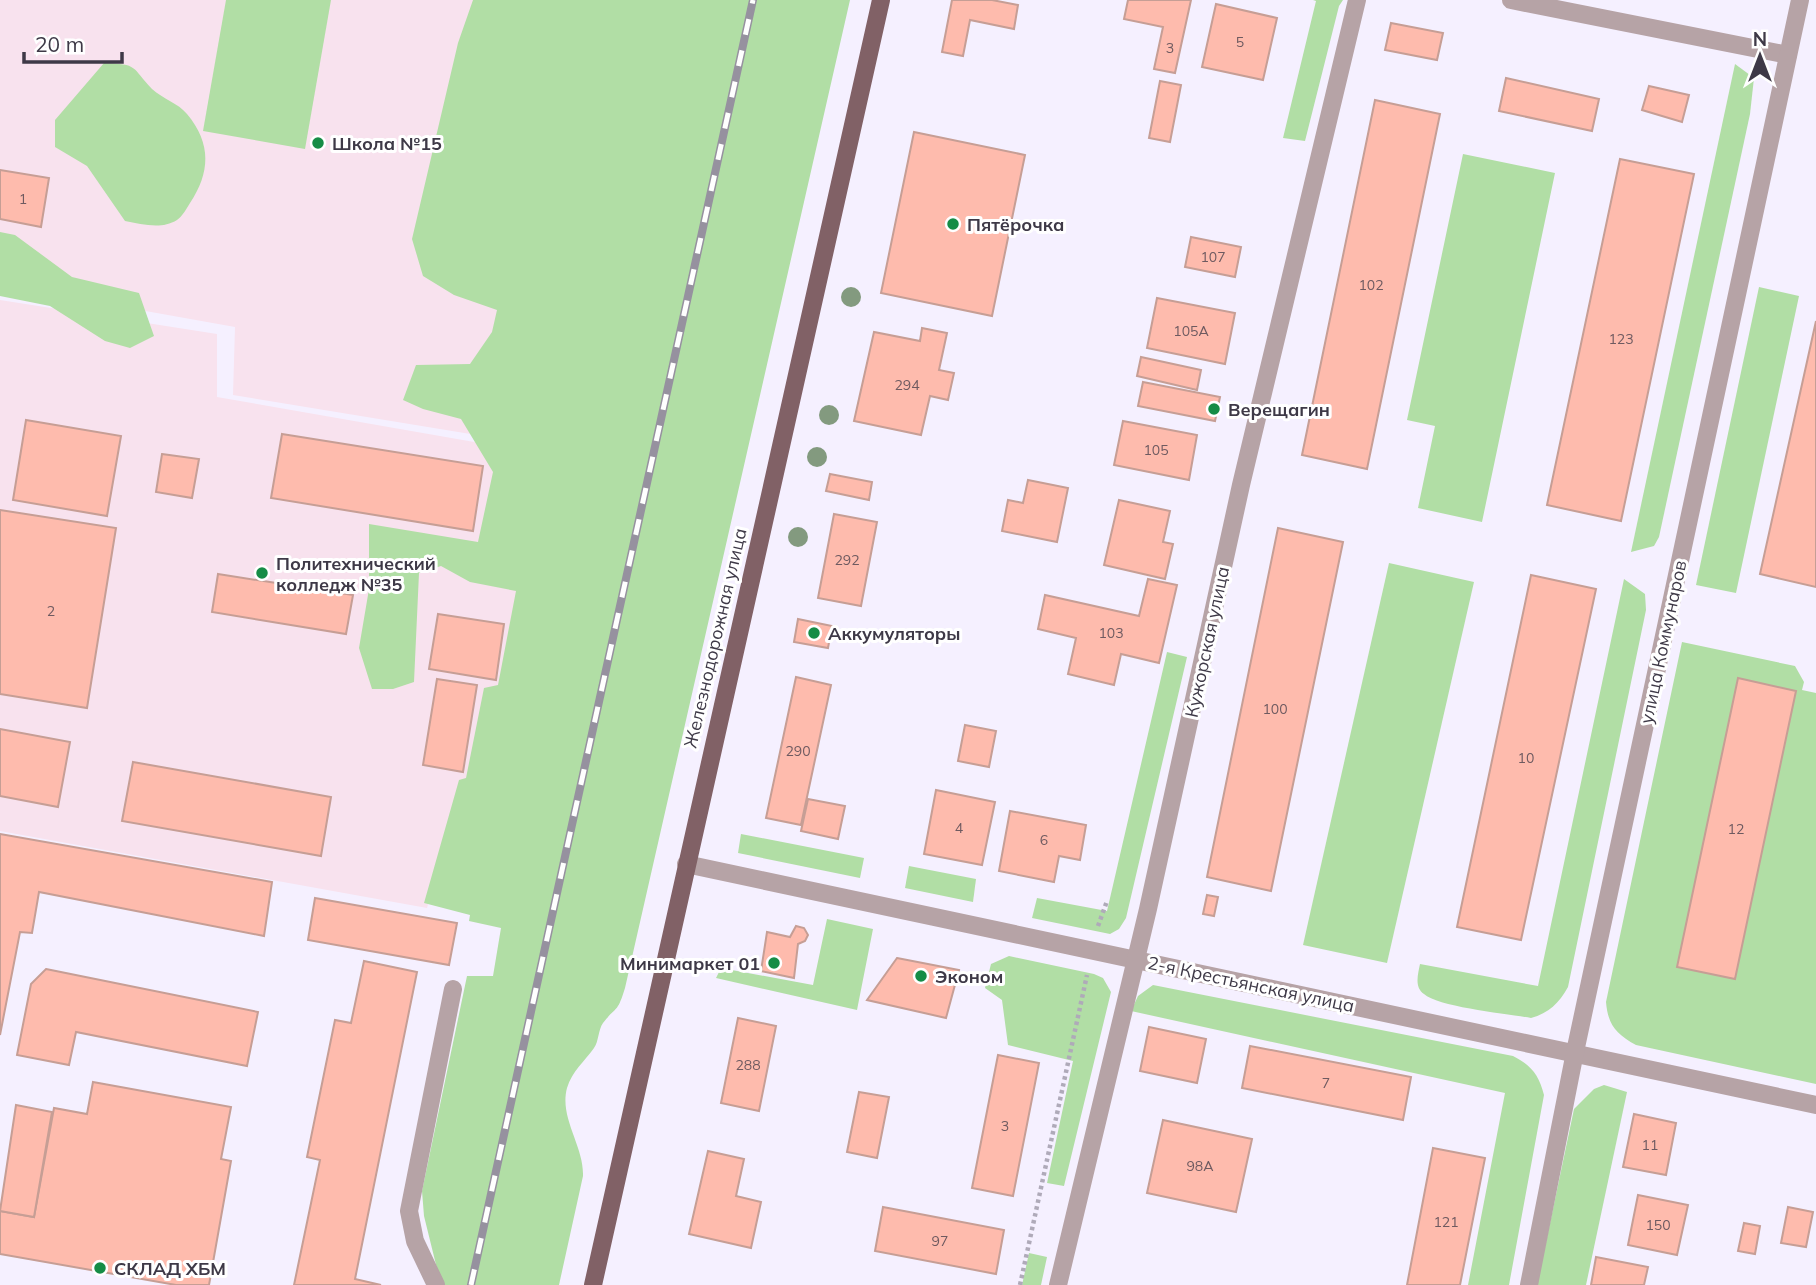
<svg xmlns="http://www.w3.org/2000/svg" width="1816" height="1285" font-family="Mulish,sans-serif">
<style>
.education{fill:#f8e2ee}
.green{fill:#b1dea5}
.building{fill:#febbad;stroke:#c69e95;stroke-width:2}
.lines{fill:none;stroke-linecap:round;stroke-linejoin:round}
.path{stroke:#afaab9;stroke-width:4.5;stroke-dasharray:3.5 3.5;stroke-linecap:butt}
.minor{stroke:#b6a3a6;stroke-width:18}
.major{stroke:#816166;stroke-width:18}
.rail-casing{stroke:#96919f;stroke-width:8}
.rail{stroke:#fff;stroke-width:5;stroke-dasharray:16;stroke-linecap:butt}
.tree{fill:#839a7f}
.poi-dot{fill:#168c46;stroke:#fff;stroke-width:2.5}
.labels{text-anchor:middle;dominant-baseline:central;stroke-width:6;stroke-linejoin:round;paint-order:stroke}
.number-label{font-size:14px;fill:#6e5a60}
.poi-label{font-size:18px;font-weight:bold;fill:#3e3947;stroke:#fff;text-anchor:start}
.street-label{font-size:18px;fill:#3e3947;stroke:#fff}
</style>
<rect width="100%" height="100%" fill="#f5f0ff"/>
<!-- education -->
<g class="education">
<polygon points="0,0 663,0 574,451 233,395 235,327 0,285"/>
<polygon points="0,300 217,334 217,397 549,455 500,692 491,695 427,908 0,831"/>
</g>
<!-- green -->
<g class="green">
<polygon points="226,0 331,0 305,149 203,131"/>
<path d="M473 0H850L625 988C617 1014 617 1005 603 1023 598 1030 599 1041 594 1048 585 1061 572 1071 567 1088 559 1118 584 1146 583 1176L559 1285H441L424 1216 422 1191 467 976H493L501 928 469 921 470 915 424 903 459 780 466 778 484 688 498 685 516 591 470 582 441 566 419 573 414 682 393 689H372L359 648 369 589V524L478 542 493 472 461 419 423 409 403 400 416 365 470 364 492 332 497 310 454 295 423 276 412 239 458 43Z"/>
<polygon points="1313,0 1343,0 1339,6 1305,141 1283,138 1316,1"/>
<path d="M104 63C139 64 131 67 152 89 163 99 178 103 187 114 212 144 210 173 190 203 187 208 182 217 177 220 161 230 142 224 125 221L87 166 55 147V120Z"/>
<polygon points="1735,64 1754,78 1750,114 1659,537 1654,546 1631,552"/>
<polygon points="1463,154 1555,173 1482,522 1418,508 1435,426 1407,420"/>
<polygon points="0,232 15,235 72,277 139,293 154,336 130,348 105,341 50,306 0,296"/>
<polygon points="1759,287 1799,296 1736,593 1696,585"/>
<polygon points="1389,563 1474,582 1387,963 1303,945"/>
<path d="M1624 579 1645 594 1646 610 1568 987C1559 1003 1549 1013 1531 1018 1509 1014 1438 1007 1424 994 1414 987 1418 974 1420 964L1538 986Z"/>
<path d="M1682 642 1795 666 1804 682 1802 690 1816 693V1084L1636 1045C1616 1034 1608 1025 1606 1002Z"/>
<polygon points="1167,652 1187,657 1126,918 1119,929 1110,934 1032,918 1037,898 1107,911"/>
<polygon points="741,834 864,858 860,878 738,853"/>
<polygon points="909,866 976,879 973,902 905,888"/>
<polygon points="827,919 873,929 857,1010 716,978 721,968 813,985"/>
<polygon points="1009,956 1094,974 1103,978 1111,992 1064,1186 1047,1183 1073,1061 1008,1045 1002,1000 985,988 991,964"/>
<path d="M1153 985 1513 1056C1531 1065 1539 1075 1544 1095L1509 1285H1468L1505 1093 1131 1011 1138 996Z"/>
<polygon points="1604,1085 1627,1092 1586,1285 1537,1285 1574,1109 1594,1089"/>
<polygon points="1029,1253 1047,1257 1041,1285 1022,1285"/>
</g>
<!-- building -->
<g class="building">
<polygon points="952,0 992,0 1018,5 1014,29 970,20 963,56 942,52"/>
<polygon points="1128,0 1191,0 1175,73 1154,69 1163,27 1124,19"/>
<polygon points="1216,4 1277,18 1263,80 1202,67"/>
<polygon points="1391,23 1443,33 1437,60 1385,50"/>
<polygon points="1506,78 1599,99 1592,131 1499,111"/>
<polygon points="1160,81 1181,85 1170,142 1149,138"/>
<polygon points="1649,86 1689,95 1682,122 1642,110"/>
<polygon points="1375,100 1440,114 1367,469 1302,455"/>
<polygon points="914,132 1025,155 992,316 881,293"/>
<polygon points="1620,159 1694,174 1621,521 1547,505"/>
<polygon points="0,170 49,178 41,227 0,219"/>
<polygon points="1191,237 1241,247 1235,277 1185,267"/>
<polygon points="1157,298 1235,313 1225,364 1147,348"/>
<polygon points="1816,321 1816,587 1760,574"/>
<polygon points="922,328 947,333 939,370 954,373 948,400 930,396 921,435 854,421 874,332 920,341"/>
<polygon points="1141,357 1201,370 1197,390 1137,376"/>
<polygon points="1143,382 1220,397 1215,421 1138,406"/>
<polygon points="26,420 121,436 107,516 13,500"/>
<polygon points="1123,421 1197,435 1189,480 1114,465"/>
<polygon points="282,434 483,466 473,531 271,498"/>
<polygon points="162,454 199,459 192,498 156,492"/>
<polygon points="830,474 872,482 869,500 826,491"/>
<polygon points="1028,480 1068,488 1057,542 1002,531 1008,500 1023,503"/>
<polygon points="1119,500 1170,511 1163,542 1173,544 1165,579 1104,565"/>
<polygon points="0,510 116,528 87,708 0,694"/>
<polygon points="834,514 877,522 861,606 818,598"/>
<polygon points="1278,528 1343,542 1271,891 1207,877"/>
<polygon points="218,574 353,595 346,634 212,612"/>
<polygon points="1531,575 1596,589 1521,940 1457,927"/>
<polygon points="1148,579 1177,585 1159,663 1121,654 1114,685 1068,674 1076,638 1038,629 1045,595 1139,616"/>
<polygon points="438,614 504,624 496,680 429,669"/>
<polygon points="798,619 832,626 828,648 794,642"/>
<polygon points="796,677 831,685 801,825 766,818"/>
<polygon points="1738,678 1796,691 1735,979 1677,967"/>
<polygon points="437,679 477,685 463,772 423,765"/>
<polygon points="965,725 996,731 989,767 958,761"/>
<polygon points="0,729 70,742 58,807 0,796"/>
<polygon points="133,762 331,797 321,856 122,821"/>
<polygon points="936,790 995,802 982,865 924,854"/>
<polygon points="808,799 845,806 838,839 801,831"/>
<polygon points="1010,811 1086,825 1080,860 1059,856 1054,882 999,871"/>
<polygon points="0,834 272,882 264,936 39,892 32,933 20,932 0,1035"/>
<polygon points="1207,895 1218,897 1214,916 1203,914"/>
<polygon points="315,898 457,923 449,965 308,940"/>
<polygon points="796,926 804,928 808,935 805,941 798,944 794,978 761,971 767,932 790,937"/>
<polygon points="897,958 959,970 946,1018 867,1000"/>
<polygon points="364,961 417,972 355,1279 381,1285 294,1285 320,1160 307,1157 335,1020 351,1023"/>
<polygon points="46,969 258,1012 247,1066 76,1032 69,1065 17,1055 31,984"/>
<polygon points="738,1018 776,1026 759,1111 721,1103"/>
<polygon points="1149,1027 1206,1039 1197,1083 1140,1071"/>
<polygon points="1250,1046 1411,1077 1403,1120 1242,1088"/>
<polygon points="998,1055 1039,1063 1013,1196 972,1188"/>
<polygon points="93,1082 231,1107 221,1159 231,1161 209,1285 176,1285 0,1254 0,1211 34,1217 54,1108 87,1114"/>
<polygon points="859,1092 889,1097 877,1158 847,1152"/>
<polygon points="16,1105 52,1112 34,1217 0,1211"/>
<polygon points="1634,1114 1676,1123 1666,1175 1623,1167"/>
<polygon points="1163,1120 1252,1139 1236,1212 1147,1193"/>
<polygon points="1433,1148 1485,1158 1460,1285 1407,1285"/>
<polygon points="708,1151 744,1159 736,1196 761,1202 751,1248 689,1234"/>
<polygon points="1638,1195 1688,1205 1677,1255 1628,1245"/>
<polygon points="883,1207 1004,1230 996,1274 875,1251"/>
<polygon points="1788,1207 1813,1212 1806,1247 1781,1243"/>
<polygon points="1744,1223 1760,1226 1755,1254 1738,1251"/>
<polygon points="1596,1257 1648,1267 1644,1285 1591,1285"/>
</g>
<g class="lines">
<!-- path -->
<g class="path">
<polyline points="1098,926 1107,901"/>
<polyline points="1020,1285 1087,975"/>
</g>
<!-- minor -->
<g class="minor">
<polyline points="1511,0 1788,55"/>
<polyline points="686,864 1816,1105"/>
<polyline points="436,1285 415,1241 409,1211 453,989"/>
<polyline points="1058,1285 1148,909 1241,485 1357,0"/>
<polyline points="1529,1285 1575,1052 1800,0"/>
</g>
<!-- major -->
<polyline class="major" points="593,1285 881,0"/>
<defs>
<polyline id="rail" points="471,1285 753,0"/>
</defs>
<!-- rail casing -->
<use href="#rail" class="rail-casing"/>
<!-- rail -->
<use href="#rail" class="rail"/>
</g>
<!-- trees -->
<g class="tree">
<circle cx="851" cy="297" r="10"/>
<circle cx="829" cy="415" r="10"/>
<circle cx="817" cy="457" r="10"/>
<circle cx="798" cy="537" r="10"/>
</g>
<!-- markers -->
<g class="poi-dot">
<circle cx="318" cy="143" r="7"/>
<circle cx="953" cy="224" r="7"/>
<circle cx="1214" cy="409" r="7"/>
<circle cx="262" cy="573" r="7"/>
<circle cx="814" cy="633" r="7"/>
<circle cx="774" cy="963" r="7"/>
<circle cx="921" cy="976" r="7"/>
<circle cx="100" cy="1268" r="7"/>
</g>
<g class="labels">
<!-- number labels -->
<g class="number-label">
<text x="1240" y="42">5</text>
<text x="1170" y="48">3</text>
<text x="23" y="199">1</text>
<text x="1213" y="257">107</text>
<text x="1371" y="285">102</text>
<text x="1191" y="331">105А</text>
<text x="1621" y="339">123</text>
<text x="907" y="385">294</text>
<text x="1156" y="450">105</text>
<text x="847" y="560">292</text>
<text x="51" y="611">2</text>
<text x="1111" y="633">103</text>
<text x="1275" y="709">100</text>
<text x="798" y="751">290</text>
<text x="1526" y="758">10</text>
<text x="959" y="828">4</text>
<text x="1736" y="829">12</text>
<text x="1044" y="840">6</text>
<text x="748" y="1065">288</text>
<text x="1326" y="1083">7</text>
<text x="1005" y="1126">3</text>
<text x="1650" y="1145">11</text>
<text x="1200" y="1166">98А</text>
<text x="1446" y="1222">121</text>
<text x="1658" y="1225">150</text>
<text x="940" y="1241">97</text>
</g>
<!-- poi labels -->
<g class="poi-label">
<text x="332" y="143">Школа №15</text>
<text x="967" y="224">Пятёрочка</text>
<text x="1228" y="409">Верещагин</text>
<text x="276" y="563">Политехнический<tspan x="276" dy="21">колледж №35</tspan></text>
<text x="828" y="633">Аккумуляторы</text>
<text x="760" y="963" text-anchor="end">Минимаркет 01</text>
<text x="935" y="976">Эконом</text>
<text x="114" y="1268">СКЛАД ХБМ</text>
</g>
<!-- street labels -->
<g class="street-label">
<text transform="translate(715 638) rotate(-77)">Железнодорожная улица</text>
<text transform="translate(1207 642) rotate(-78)">Кужорская улица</text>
<text transform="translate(1663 642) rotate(-78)">улица Коммунаров</text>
<text transform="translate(1251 984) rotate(12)">2-я Крестьянская улица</text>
</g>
</g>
<!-- north arrow -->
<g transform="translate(1760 56)" stroke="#ffffff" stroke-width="5" paint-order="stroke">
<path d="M0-5L12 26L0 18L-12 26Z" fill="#3e3947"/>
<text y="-10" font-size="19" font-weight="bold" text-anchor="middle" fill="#3e3947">N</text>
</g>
<!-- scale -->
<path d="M24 52v10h98v-10" fill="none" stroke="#3e3947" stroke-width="3.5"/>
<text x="35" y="52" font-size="21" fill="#3e3947" stroke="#ffffff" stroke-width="5" paint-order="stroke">20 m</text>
</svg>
